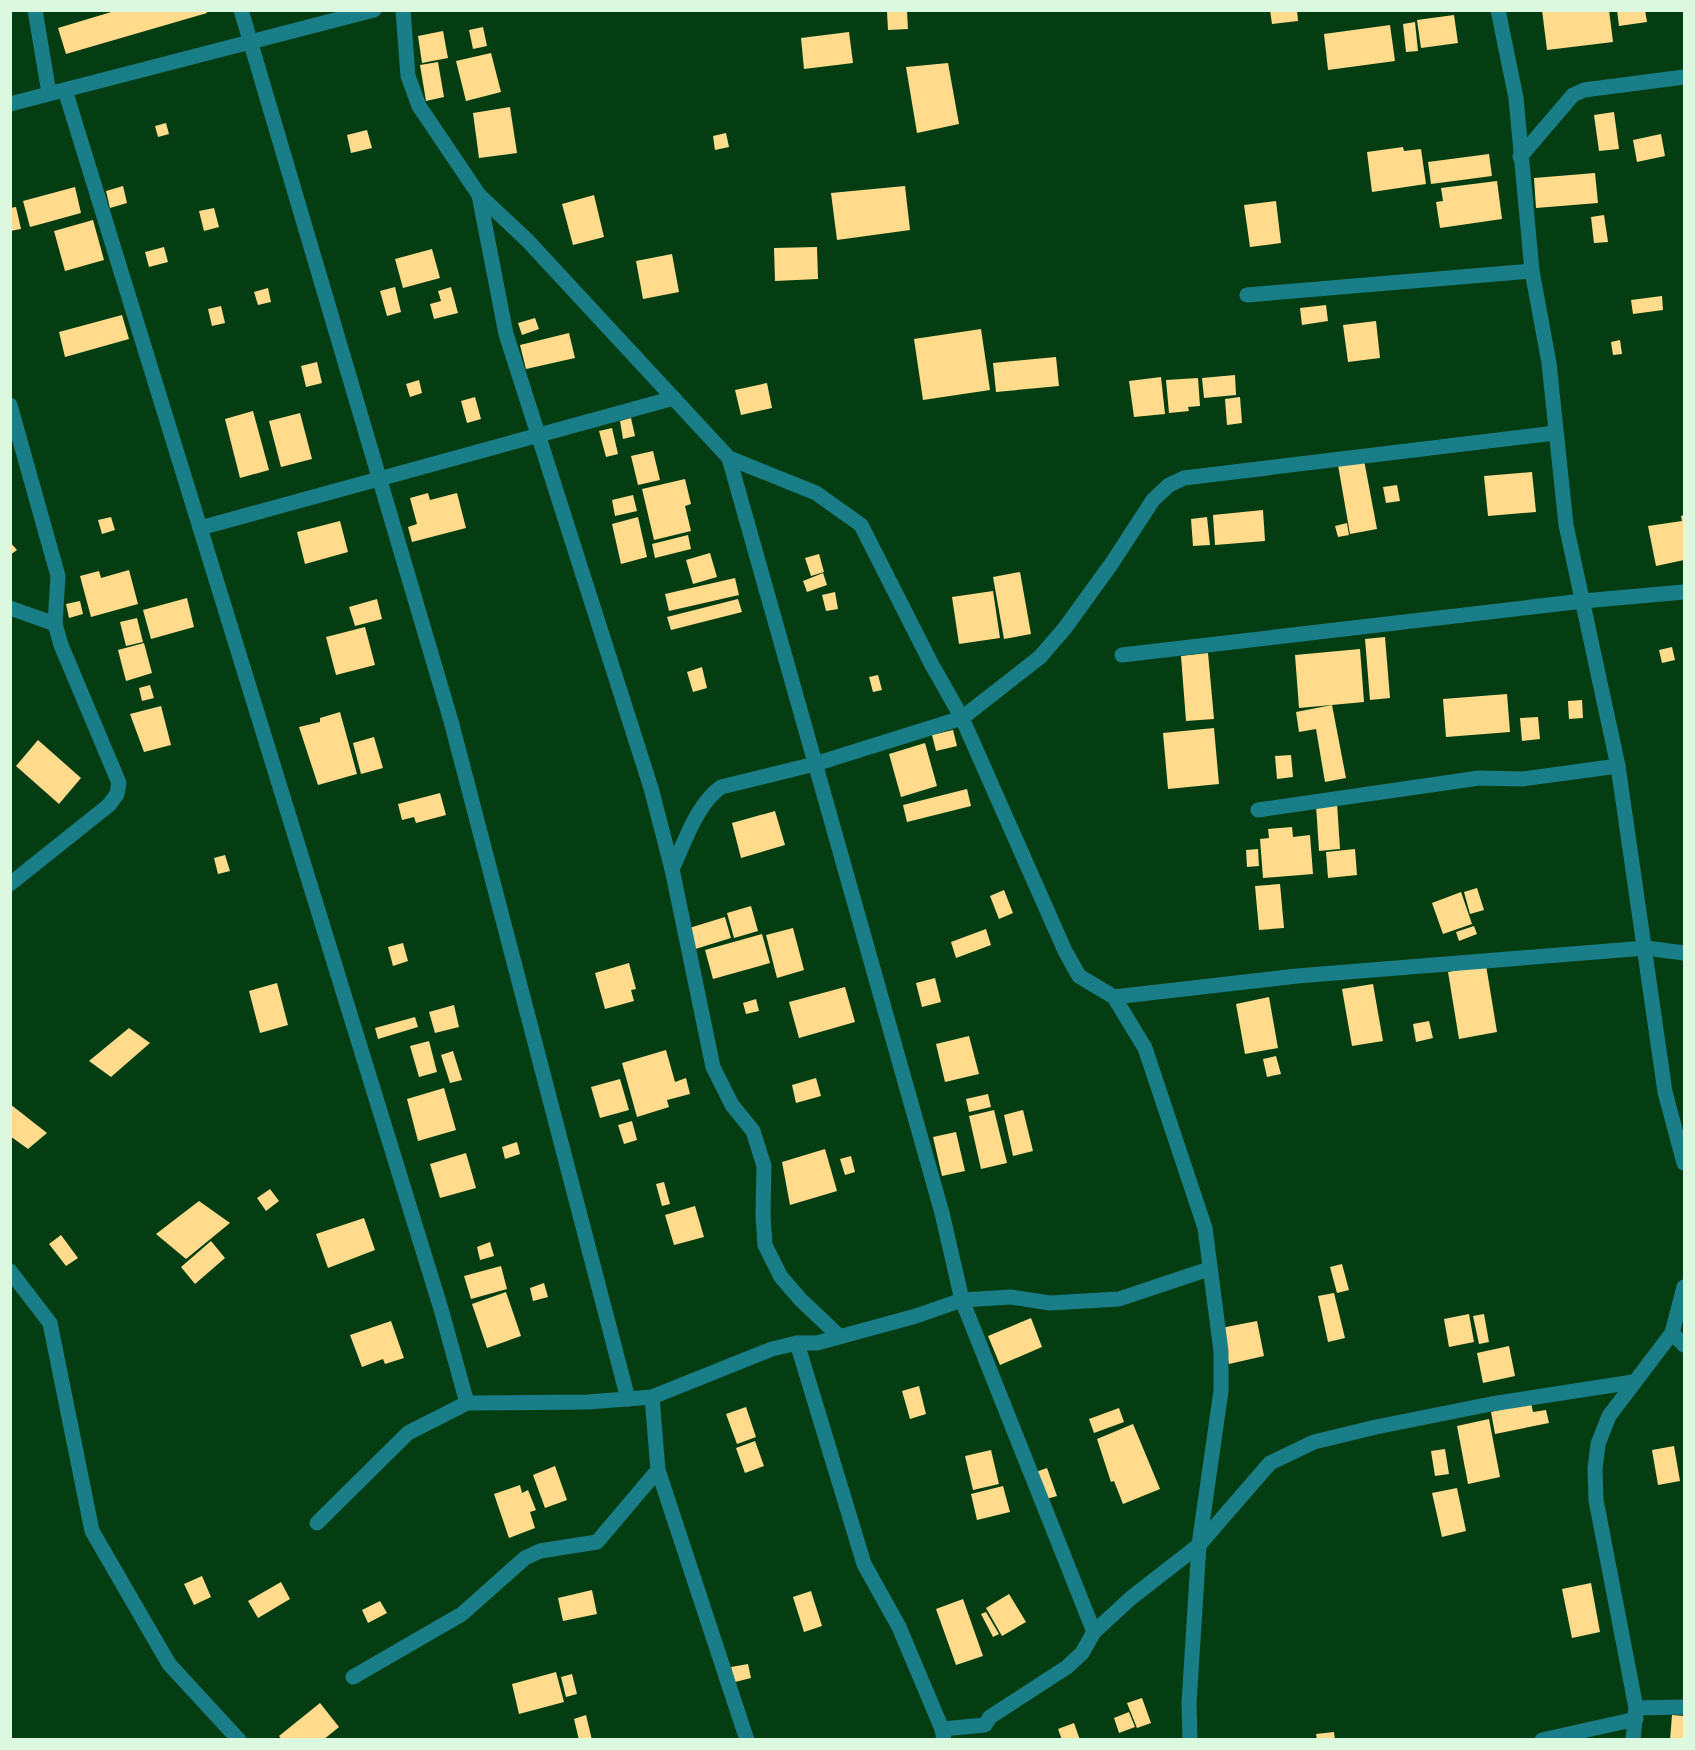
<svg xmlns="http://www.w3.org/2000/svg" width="1695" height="1750" font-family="Quicksand,sans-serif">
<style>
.building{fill:#ffdb8b}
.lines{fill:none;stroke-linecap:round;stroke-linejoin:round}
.minor{stroke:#1a7e89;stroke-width:15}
.tertiary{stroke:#1a7e89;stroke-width:15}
</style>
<rect width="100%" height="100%" fill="#043d12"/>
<!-- building -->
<g class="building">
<polygon points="118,10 206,10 207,13 66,54 58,28"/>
<polygon points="1270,10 1297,10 1298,21 1272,24"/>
<polygon points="1542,10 1609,10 1613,42 1547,50"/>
<polygon points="1617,10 1645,10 1647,22 1619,26"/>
<polygon points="907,11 908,29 888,30 887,12"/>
<polygon points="1454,15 1458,43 1421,48 1417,20"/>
<polygon points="1415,22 1418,51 1406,52 1403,24"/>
<polygon points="1390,25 1395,61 1328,70 1324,34"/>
<polygon points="483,27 487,46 473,49 469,30"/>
<polygon points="443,31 448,58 422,63 418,36"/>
<polygon points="849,32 853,63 804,69 801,38"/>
<polygon points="491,53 501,92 466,101 456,61"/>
<polygon points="438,62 444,97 426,101 420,65"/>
<polygon points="948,63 959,124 917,133 906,67"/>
<polygon points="510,107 517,153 479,158 473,113"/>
<polygon points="1614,112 1619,149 1599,151 1594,115"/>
<polygon points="166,123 169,134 158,137 155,126"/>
<polygon points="367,130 372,148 351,153 347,135"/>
<polygon points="726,133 729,147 715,150 713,136"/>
<polygon points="1661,134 1665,156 1637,162 1633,140"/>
<polygon points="1403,147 1404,151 1421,149 1426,184 1372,192 1367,152"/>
<polygon points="1489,154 1492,176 1431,184 1428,162"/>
<polygon points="1595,173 1598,203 1536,208 1534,178"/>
<polygon points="1497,181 1502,219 1440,228 1436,202 1443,201 1441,188"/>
<polygon points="123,186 127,203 110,208 106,191"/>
<polygon points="905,186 910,230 837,240 831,193"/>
<polygon points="75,187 81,213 30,227 23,201"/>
<polygon points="594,195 604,237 573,245 562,204"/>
<polygon points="1276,201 1281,243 1250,247 1244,205"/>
<polygon points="16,207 21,229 10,231 10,208"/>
<polygon points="214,208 219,227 204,231 199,211"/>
<polygon points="1604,215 1608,242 1594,243 1591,217"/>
<polygon points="93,220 104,260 65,271 54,231"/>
<polygon points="164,247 168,262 149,267 145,252"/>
<polygon points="817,247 818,279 775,281 774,248"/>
<polygon points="432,249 440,278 403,288 395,259"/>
<polygon points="672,254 679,292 643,299 636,261"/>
<polygon points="395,287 401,312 387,316 380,291"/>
<polygon points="451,287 458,313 434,319 430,304 441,301 438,291"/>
<polygon points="268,288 271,302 258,305 254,292"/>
<polygon points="1662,296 1663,310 1633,314 1631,300"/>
<polygon points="1326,305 1328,321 1302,325 1300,308"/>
<polygon points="221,306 225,323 212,326 208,309"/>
<polygon points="122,315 129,339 65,357 59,332"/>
<polygon points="535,318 539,329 522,335 518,323"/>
<polygon points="1376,321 1380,358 1348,362 1343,325"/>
<polygon points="981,329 990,390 923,400 914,339"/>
<polygon points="569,333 575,358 526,369 520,345"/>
<polygon points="1620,340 1622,354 1613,355 1611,342"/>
<polygon points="1056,357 1059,386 996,392 993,363"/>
<polygon points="317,362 322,383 306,387 301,366"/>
<polygon points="1235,375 1236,395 1204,398 1202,378"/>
<polygon points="1161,377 1165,414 1134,417 1129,381"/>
<polygon points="1198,378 1200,406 1188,407 1189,411 1169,413 1166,380"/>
<polygon points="419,380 422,393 410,397 406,384"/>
<polygon points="767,383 772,408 741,415 735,390"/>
<polygon points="475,397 481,419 467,423 461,401"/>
<polygon points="1240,397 1242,423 1227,425 1225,399"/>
<polygon points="253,411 269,470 240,478 225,419"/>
<polygon points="300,413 312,459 281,467 269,421"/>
<polygon points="631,418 635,436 623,439 620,421"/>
<polygon points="612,428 618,454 606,457 599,431"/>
<polygon points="653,451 660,480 638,485 631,456"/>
<polygon points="1364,460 1377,529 1350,534 1338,465"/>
<polygon points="1532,472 1536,512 1488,516 1484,476"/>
<polygon points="685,479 691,504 685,506 691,531 654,540 642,489"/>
<polygon points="1397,485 1400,501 1386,503 1383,487"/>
<polygon points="428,493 430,500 457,493 466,528 412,542 408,527 417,524 410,498"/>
<polygon points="633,495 637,511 615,516 612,500"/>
<polygon points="1263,510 1265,541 1215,545 1213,515"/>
<polygon points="1684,515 1684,560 1656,566 1648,526 1682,521 1681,516"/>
<polygon points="111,517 115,530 102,534 98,520"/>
<polygon points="638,517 647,557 621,564 612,524"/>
<polygon points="1207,517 1210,545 1193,546 1191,519"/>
<polygon points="340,521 348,552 305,564 297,532"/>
<polygon points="1347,523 1349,535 1338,537 1335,526"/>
<polygon points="688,535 691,549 655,558 652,544"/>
<polygon points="10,542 17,550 10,555"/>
<polygon points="710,553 717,577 693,584 686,560"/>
<polygon points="819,554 824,572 811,576 805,558"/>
<polygon points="129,570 138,604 91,617 80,576 99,571 101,578"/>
<polygon points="1020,572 1031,634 1004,639 993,577"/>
<polygon points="823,573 827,585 807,592 803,581"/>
<polygon points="735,578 739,595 669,611 665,594"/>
<polygon points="993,591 1000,638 959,644 952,597"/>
<polygon points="835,592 838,609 826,611 822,595"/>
<polygon points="187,598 194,627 151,639 143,610"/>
<polygon points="377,599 382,619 355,626 349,607"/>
<polygon points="738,599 742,612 671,630 667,617"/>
<polygon points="80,601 83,614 69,618 66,604"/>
<polygon points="137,618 143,642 126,646 120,622"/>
<polygon points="365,627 375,665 336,675 326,637"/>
<polygon points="1385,637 1390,698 1370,700 1365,639"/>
<polygon points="144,643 152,673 126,681 118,650"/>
<polygon points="1672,647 1675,660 1662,663 1659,650"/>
<polygon points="1360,649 1364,702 1299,708 1295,655"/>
<polygon points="1208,653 1214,719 1186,721 1181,656"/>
<polygon points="702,667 707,688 693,692 687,672"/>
<polygon points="878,675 882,690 873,692 869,677"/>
<polygon points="150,685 154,698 142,701 139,688"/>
<polygon points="1507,694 1510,732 1446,737 1443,699"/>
<polygon points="1582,700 1583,718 1569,719 1568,701"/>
<polygon points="1332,705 1346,778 1325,782 1316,729 1299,732 1296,712"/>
<polygon points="161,706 171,745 144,752 130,714"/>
<polygon points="340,712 357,774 318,785 299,727 320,722 320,718"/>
<polygon points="1538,717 1540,739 1522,741 1520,718"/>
<polygon points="1214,728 1219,784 1168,789 1163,733"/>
<polygon points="953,730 957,746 936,751 932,735"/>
<polygon points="374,737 383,768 361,774 353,743"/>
<polygon points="38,740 81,778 59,804 16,766"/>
<polygon points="925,743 937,786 901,797 889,754"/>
<polygon points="1291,755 1293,777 1277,779 1275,756"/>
<polygon points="967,789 971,806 907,822 903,805"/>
<polygon points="440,793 446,815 416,823 414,817 402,820 398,804"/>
<polygon points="1337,803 1340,849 1319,851 1316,805"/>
<polygon points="775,811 785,845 741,858 732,823"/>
<polygon points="1292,827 1293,837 1310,835 1313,874 1263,878 1260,839 1269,838 1268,829"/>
<polygon points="1258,849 1259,866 1247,867 1246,850"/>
<polygon points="1355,849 1357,875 1328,878 1326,852"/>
<polygon points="225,855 230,871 218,874 214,858"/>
<polygon points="1280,884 1284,928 1259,930 1255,886"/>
<polygon points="1477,888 1484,910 1470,914 1464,892"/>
<polygon points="1004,890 1013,913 999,919 990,896"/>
<polygon points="1461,892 1472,924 1443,934 1432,903"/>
<polygon points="751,906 758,931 734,938 727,913"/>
<polygon points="725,917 731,938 692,950 686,929"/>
<polygon points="1474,926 1477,934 1459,941 1456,932"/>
<polygon points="793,928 804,970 777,978 766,935"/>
<polygon points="986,929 991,945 956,958 951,942"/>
<polygon points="762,934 770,963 713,979 705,950"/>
<polygon points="403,943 408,961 393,966 388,947"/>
<polygon points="629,963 636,989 631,990 634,1001 605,1009 595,973"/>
<polygon points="1486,965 1497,1032 1459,1039 1448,972"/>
<polygon points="935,978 941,1002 922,1007 916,983"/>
<polygon points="277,983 288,1025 260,1033 249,991"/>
<polygon points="1373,984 1383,1041 1352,1046 1342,989"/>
<polygon points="845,987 855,1022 799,1038 789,1002"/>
<polygon points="1269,997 1278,1048 1245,1054 1236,1004"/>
<polygon points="756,999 759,1011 746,1014 743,1003"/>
<polygon points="454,1005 459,1027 435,1033 429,1012"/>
<polygon points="415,1017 418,1027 378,1039 375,1028"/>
<polygon points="1429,1021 1433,1038 1416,1042 1413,1024"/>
<polygon points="129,1028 150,1043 111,1077 89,1061"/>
<polygon points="969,1036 979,1074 945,1082 936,1044"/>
<polygon points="429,1041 437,1072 419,1077 410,1046"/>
<polygon points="666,1050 675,1082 686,1078 690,1094 667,1100 669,1107 637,1117 622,1063"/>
<polygon points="453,1051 462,1080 450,1083 441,1055"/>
<polygon points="1276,1056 1281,1074 1267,1077 1263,1059"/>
<polygon points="816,1078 821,1096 796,1103 792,1085"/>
<polygon points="620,1079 629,1110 600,1118 591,1087"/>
<polygon points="444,1088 456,1130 418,1141 407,1099"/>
<polygon points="988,1094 991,1107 969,1112 966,1099"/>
<polygon points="10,1104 47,1133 28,1149 10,1136"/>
<polygon points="994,1110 1007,1163 981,1169 969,1116"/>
<polygon points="1023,1110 1033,1151 1013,1156 1004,1115"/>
<polygon points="632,1121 637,1140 624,1144 618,1125"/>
<polygon points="956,1132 965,1171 942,1176 933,1137"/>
<polygon points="517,1142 520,1154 505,1159 502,1147"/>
<polygon points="825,1149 837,1191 790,1205 782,1162"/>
<polygon points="466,1153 476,1188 440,1198 430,1164"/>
<polygon points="851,1156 855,1172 845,1175 840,1159"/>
<polygon points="664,1182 670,1204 662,1206 656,1184"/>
<polygon points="270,1189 279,1201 266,1211 257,1198"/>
<polygon points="199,1201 230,1223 186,1259 156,1234"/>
<polygon points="695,1206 704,1237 674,1245 665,1215"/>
<polygon points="364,1218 375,1250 328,1268 316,1234"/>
<polygon points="61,1235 78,1258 66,1266 49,1244"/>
<polygon points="211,1241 225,1258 195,1284 181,1267"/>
<polygon points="490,1242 494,1256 480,1260 477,1247"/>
<polygon points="1342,1264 1349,1290 1337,1293 1330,1267"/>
<polygon points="501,1266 507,1289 471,1299 464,1276"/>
<polygon points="544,1283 548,1297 533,1301 530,1288"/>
<polygon points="506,1292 521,1336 487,1348 472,1304"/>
<polygon points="1334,1293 1345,1338 1328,1342 1318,1296"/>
<polygon points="1469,1314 1474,1342 1449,1347 1444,1319"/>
<polygon points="1484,1314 1489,1342 1479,1344 1473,1316"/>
<polygon points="1031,1318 1042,1347 1000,1365 988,1336"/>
<polygon points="391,1321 404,1358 385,1364 383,1359 362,1367 350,1335"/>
<polygon points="1257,1321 1264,1356 1229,1364 1221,1328"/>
<polygon points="1509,1346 1515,1376 1483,1383 1477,1353"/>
<polygon points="919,1386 926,1414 910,1419 902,1391"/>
<polygon points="1531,1403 1533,1412 1546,1410 1549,1423 1495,1434 1491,1412"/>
<polygon points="746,1407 756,1437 737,1444 726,1414"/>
<polygon points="1119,1408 1124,1422 1094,1433 1089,1419"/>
<polygon points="1489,1419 1500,1477 1468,1484 1457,1426"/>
<polygon points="1133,1424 1160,1489 1123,1504 1114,1481 1111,1482 1097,1439"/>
<polygon points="755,1441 764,1466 745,1473 736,1448"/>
<polygon points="1674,1446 1680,1481 1658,1485 1652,1450"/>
<polygon points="1445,1449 1449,1474 1435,1476 1431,1451"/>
<polygon points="991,1450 999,1484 973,1490 965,1456"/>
<polygon points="555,1466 567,1500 545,1508 533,1475"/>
<polygon points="1047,1468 1057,1496 1043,1500 1033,1473"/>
<polygon points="520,1485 522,1493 528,1490 536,1510 530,1512 535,1528 509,1538 494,1494"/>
<polygon points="1003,1486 1010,1512 977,1520 971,1494"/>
<polygon points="1457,1488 1466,1531 1442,1537 1432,1493"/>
<polygon points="202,1576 211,1597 194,1605 184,1584"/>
<polygon points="281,1582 290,1599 258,1618 248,1601"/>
<polygon points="1591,1583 1600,1632 1572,1638 1562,1589"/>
<polygon points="592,1590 597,1614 563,1621 558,1598"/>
<polygon points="811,1591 822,1626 804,1632 793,1597"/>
<polygon points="1009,1594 1026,1622 1002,1636 986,1608"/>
<polygon points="963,1599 983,1656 956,1665 936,1609"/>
<polygon points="380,1601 387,1613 368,1623 362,1610"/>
<polygon points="986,1612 999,1634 993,1637 981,1614"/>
<polygon points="748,1664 751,1678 735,1682 731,1667"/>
<polygon points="556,1672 564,1702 519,1714 512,1684"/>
<polygon points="572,1674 577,1694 566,1697 561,1677"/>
<polygon points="1142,1698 1151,1723 1137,1728 1127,1703"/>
<polygon points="320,1703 339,1727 323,1740 282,1740 279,1736"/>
<polygon points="1129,1712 1135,1727 1119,1733 1114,1718"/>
<polygon points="586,1715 592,1740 579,1740 574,1719"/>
<polygon points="1672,1715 1684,1716 1684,1740 1670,1740"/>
<polygon points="1074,1723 1080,1740 1062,1740 1058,1729"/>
<polygon points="1334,1732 1335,1740 1317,1740 1316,1734"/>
</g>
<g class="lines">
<!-- minor -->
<g class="minor">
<polyline points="35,10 49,93"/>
<polyline points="241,10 451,721 628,1399"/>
<polyline points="403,10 408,76 419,106 479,195 527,240 729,458 816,493 861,525 932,665 962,718 1065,951 1079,976 1114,997 1145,1048 1205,1228 1221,1351 1221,1391 1199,1545 1189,1703 1190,1740"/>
<polyline points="1498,10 1516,98 1532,271 1549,363 1566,525 1618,766 1665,1092 1684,1163"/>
<polyline points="65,90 441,1309 467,1403"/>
<polyline points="1520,157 1573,95 1584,90 1684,77"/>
<polyline points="479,195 506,334 651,788 672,869 713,1067 732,1105 753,1131 764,1166 763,1215 765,1245 781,1277 801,1300 839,1336"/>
<polyline points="1247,295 1532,271"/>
<polyline points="10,405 58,576 55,624 61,645 119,783 117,794 109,805 10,884"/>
<polyline points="729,458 942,1213 962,1300 1094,1632"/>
<polyline points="200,528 674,398"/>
<polyline points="10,608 55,624"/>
<polyline points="1122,655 1583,601 1684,592"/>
<polyline points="1258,810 1479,778 1522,779 1618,766"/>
<path d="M672 869C685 842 696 805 721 787L815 764 962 718 1040 657 1065 628 1112 563 1153 500 1169 485 1184 478 1555 433"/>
<polyline points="1114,997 1297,976 1646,948 1684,953"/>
<polyline points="10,1271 50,1323 92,1531 169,1664 239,1740"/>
<polyline points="1672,1333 1684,1345"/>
<polyline points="797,1343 864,1564 899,1627 942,1729"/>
<polyline points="658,1470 747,1740"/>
<polyline points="317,1523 408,1433 467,1403 588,1402 652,1397 772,1349 797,1343 817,1343 916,1316 962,1300 1011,1297 1050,1303 1119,1299 1209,1269"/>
<polyline points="353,1677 462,1614 525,1558 540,1551 597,1542 658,1470 652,1397"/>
<polyline points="1636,1708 1684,1707"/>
<polyline points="944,1740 942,1729 985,1725 990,1717 1067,1667 1082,1653 1094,1632 1131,1598 1199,1545 1270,1463 1314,1442 1376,1427 1491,1404 1633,1382"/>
<polyline points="1542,1740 1636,1719"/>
<polyline points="1633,1740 1636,1708 1596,1500 1595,1469 1598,1444 1609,1416 1672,1333 1684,1287"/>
</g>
<!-- tertiary -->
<polyline class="tertiary" points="10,104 374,10"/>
</g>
<!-- border -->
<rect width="1695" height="1750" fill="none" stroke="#dcf8de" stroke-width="24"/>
</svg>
